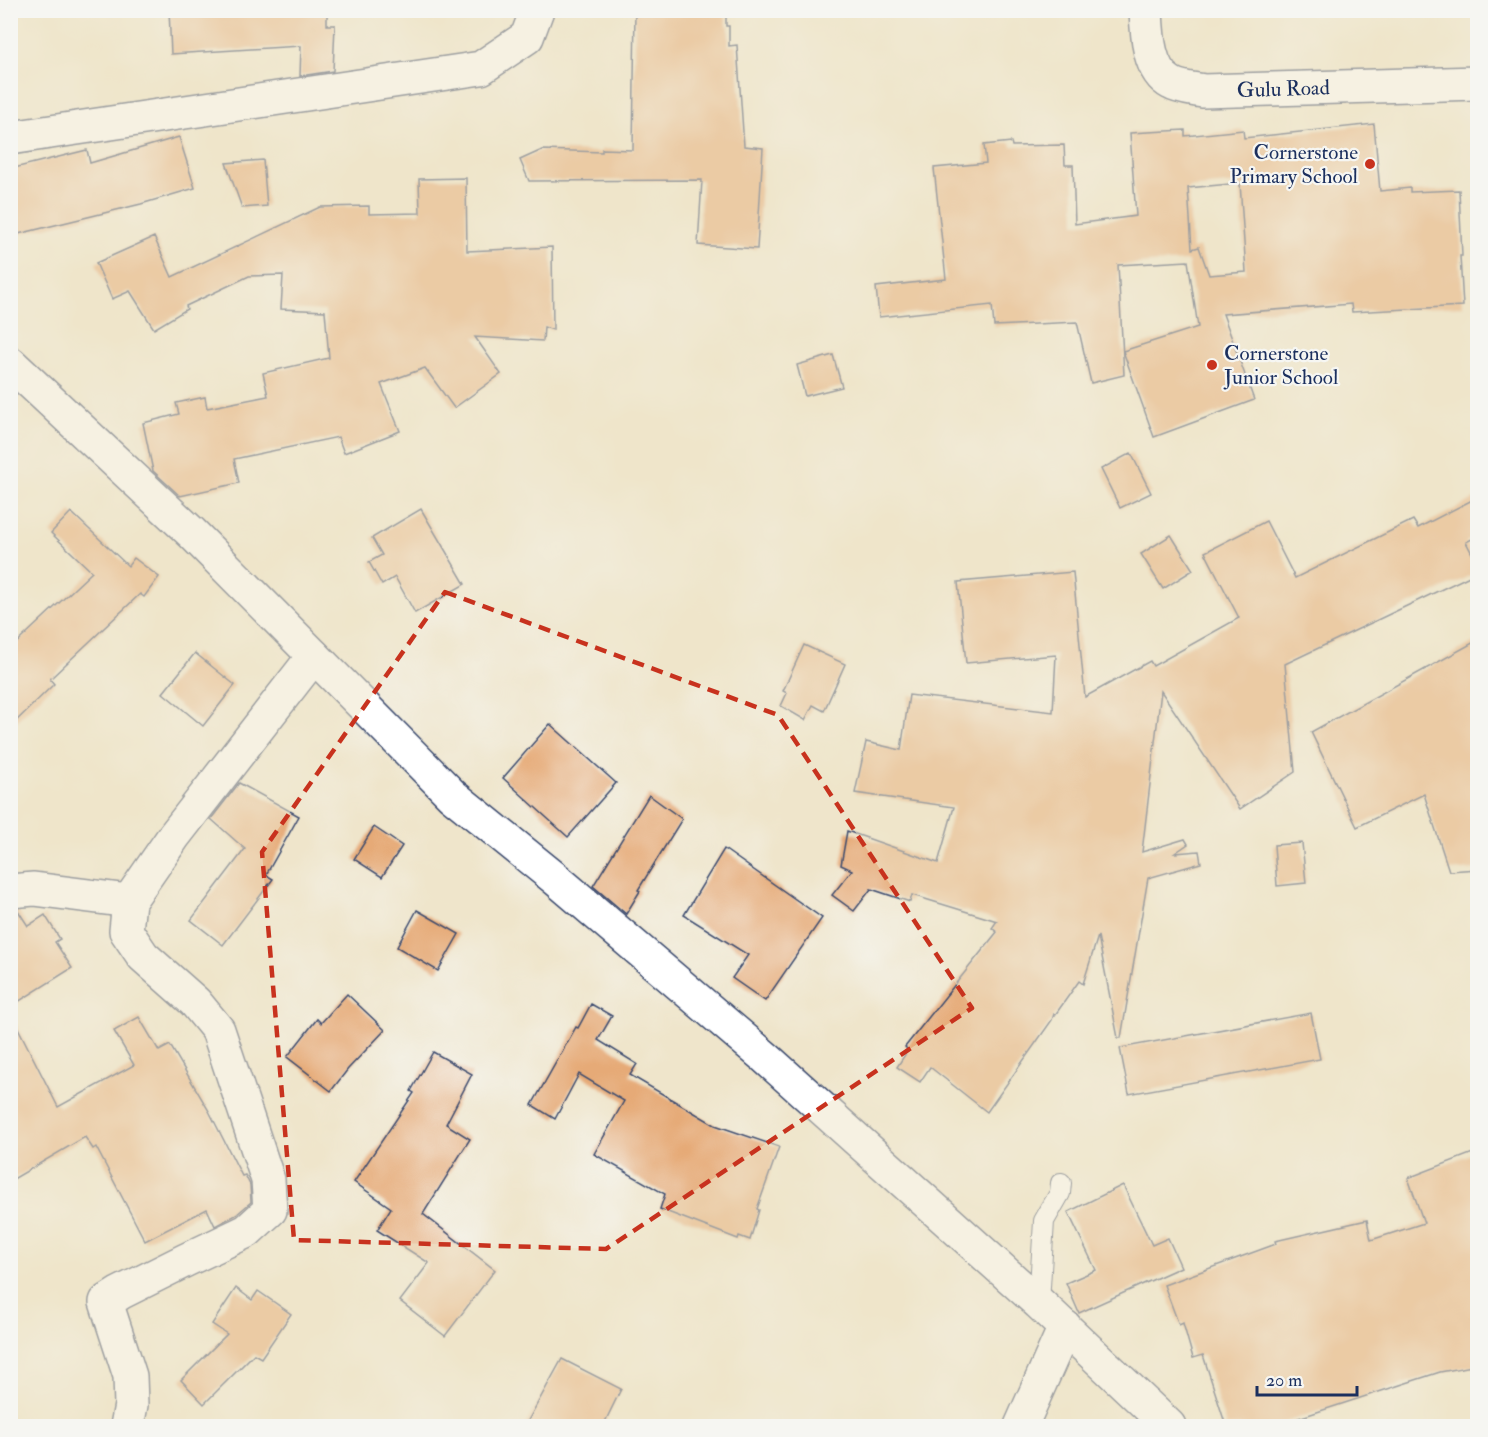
<svg xmlns="http://www.w3.org/2000/svg" width="1488" height="1437" font-family="'IM FELL Double Pica',serif">
<style>
.building{fill:#e6aa77;fill-rule:evenodd}
.lines{fill:none;stroke-linecap:round;stroke-linejoin:round}
.service-casing{stroke:#3b4a6e;stroke-width:22}
.minor-casing{stroke:#3b4a6e;stroke-width:36}
.service{stroke:#fff;stroke-width:20}
.minor{stroke:#fff;stroke-width:33}
.marked{fill:none;stroke:#c8321e;stroke-width:4.5;stroke-dasharray:12 8;stroke-linejoin:round}
.poi-dot{fill:#c8321e;stroke:#f6f6f2;stroke-width:2}
.labels{text-anchor:middle;dominant-baseline:central;stroke-width:4.5;stroke-linejoin:round;paint-order:stroke}
.street-label{font-size:21px;fill:#1b2f5e;stroke:#f6f6f2}
.poi-label{font-size:21px;fill:#1b2f5e;stroke:#f6f6f2;text-anchor:end}
</style>
<rect width="100%" height="100%" fill="#f6f6f2"/>
<filter id="ink" filterUnits="userSpaceOnUse"><feTurbulence type="fractalNoise" baseFrequency=".0167" numOctaves="2"/><feDisplacementMap in="SourceGraphic" scale="12" xChannelSelector="R" yChannelSelector="G"/><feConvolveMatrix kernelMatrix="1 2 1 2 8 2 1 2 1" color-interpolation-filters="sRGB"/></filter>
<filter id="wash" filterUnits="userSpaceOnUse"><feTurbulence type="fractalNoise" baseFrequency=".008" numOctaves="4" result="noise"/><feDisplacementMap in="SourceGraphic" scale="24" xChannelSelector="R" yChannelSelector="G"/><feGaussianBlur stdDeviation="1.35" result="paint"/><feColorMatrix in="noise" values="0 0 0 0 0 0 0 0 0 0 0 0 0 0 0 0 0 1.4 0 .05"/><feComposite in="paint" operator="in"/></filter>
<g filter="url(#wash)">
<rect width="100%" height="100%" fill="#efe5cb"/>
<g id="blocks">
<!-- building -->
<g class="building">
<polygon points="169,10 327,10 327,25 335,25 333,71 300,76 301,46 171,54"/>
<polygon points="635,10 726,10 726,26 729,26 729,46 737,45 744,146 763,148 757,249 698,245 702,180 529,181 520,160 542,150 602,152 602,149 633,150"/>
<path d="M1374 124 1380 191 1410 188V192L1459 190 1462 256H1460L1463 306 1352 312 1351 304 1223 314 1254 400 1154 437 1123 351 1198 327 1188 261 1118 265 1124 375 1091 383 1077 322 994 326 992 305 879 317 876 287 946 279 934 168 986 163 984 145 1011 142 1012 146 1064 145 1065 165H1073L1075 224 1136 216 1130 133 1185 130V136L1243 130 1244 138ZM1240 183 1246 272 1209 275 1199 247 1192 249 1188 188Z"/>
<polygon points="179,137 195,188 141,204 10,236 10,169 87,150 90,163"/>
<polygon points="263,160 267,206 242,208 226,163"/>
<polygon points="466,178 467,251 552,247 553,330 544,327 543,341 475,337 501,374 454,408 425,368 381,384 400,431 344,453 338,437 234,459 239,483 180,496 153,471 143,423 179,414 176,403 205,397 207,408 268,396 263,373 329,358 325,311 281,309 283,275 249,276 186,306 187,309 154,329 130,291 112,299 96,263 154,237 172,277 320,207 369,206 369,214 420,213 419,179"/>
<polygon points="833,355 842,387 805,396 797,365"/>
<polygon points="1131,453 1151,493 1120,508 1101,469"/>
<polygon points="1478,497 1478,536 1466,542 1478,565 1478,572 1285,664 1295,772 1240,809 1161,691 1142,852 1185,839 1188,844 1175,853 1199,851 1201,863 1148,878 1121,1038 1118,1038 1098,936 1083,984 1079,981 1055,1015 1054,1014 1052,1020 987,1112 930,1067 920,1082 897,1067 908,1050 905,1047 997,932 992,928 997,921 912,895 910,902 871,889 854,911 832,895 852,870 841,865 847,831 938,863 954,807 855,793 866,742 901,750 909,695 1053,712 1056,655 966,663 958,582 1073,572 1085,697 1150,661 1153,666 1239,618 1205,552 1266,521 1295,578 1413,520 1418,528"/>
<polygon points="421,509 465,584 415,613 395,577 382,585 369,562 382,555 372,538"/>
<polygon points="71,512 128,566 134,558 159,577 144,597 140,594 50,679 54,684 10,727 10,649 92,572 51,533"/>
<polygon points="1171,535 1193,570 1163,589 1141,554"/>
<polygon points="1478,640 1478,869 1449,871 1424,794 1357,827 1311,732"/>
<polygon points="804,645 845,664 824,711 813,705 805,720 781,706 787,693 783,691"/>
<polygon points="195,653 235,685 203,726 163,693"/>
<polygon points="550,724 616,783 568,837 503,778"/>
<polygon points="239,783 299,816 266,875 273,879 223,945 191,920 245,849 211,819"/>
<polygon points="649,795 682,819 638,890 640,891 626,914 593,886"/>
<polygon points="374,827 402,846 382,877 354,859"/>
<polygon points="1302,843 1306,883 1277,886 1274,845"/>
<polygon points="724,849 822,918 765,1001 732,978 748,955 684,915"/>
<polygon points="17,909 28,926 45,915 60,939 55,942 72,968 10,1007 10,910"/>
<polygon points="417,910 459,934 438,971 397,947"/>
<polygon points="347,994 385,1030 348,1069 331,1091 287,1057 317,1019 321,1023"/>
<polygon points="591,1004 612,1016 598,1040 637,1064 630,1075 715,1125 779,1147 757,1209 759,1210 750,1240 739,1236 738,1239 660,1209 665,1194 594,1154 624,1101 579,1074 555,1119 532,1105 576,1027 578,1028"/>
<polygon points="10,1012 58,1107 134,1065 114,1031 139,1017 159,1051 170,1045 209,1111 242,1176 245,1175 250,1185 251,1202 236,1215 215,1226 207,1209 145,1241 96,1147 93,1149 85,1137 10,1181"/>
<polygon points="1311,1013 1320,1059 1129,1094 1120,1048"/>
<polygon points="433,1052 472,1074 446,1124 470,1139 423,1214 495,1270 445,1336 400,1301 429,1263 377,1230 391,1208 354,1182 414,1093 411,1091"/>
<polygon points="1478,1151 1478,1365 1440,1372 1274,1426 1226,1426 1203,1355 1193,1358 1183,1323 1179,1325 1164,1285 1276,1244 1275,1241 1367,1220 1371,1240 1424,1223 1408,1178"/>
<polygon points="1123,1185 1152,1245 1168,1238 1181,1267 1079,1313 1066,1283 1096,1270 1068,1212"/>
<polygon points="236,1288 252,1300 258,1291 291,1314 261,1358 254,1354 204,1404 181,1380 227,1334 212,1324"/>
<polygon points="562,1359 621,1389 603,1426 525,1426"/>
</g>
</g>
</g>
<g filter="url(#ink)">
<use href="#blocks" fill-opacity="0" stroke="#3b4a6e" stroke-width="1.5"/>
<g class="lines">
<defs>
<polyline id="service" points="1039,1303 1044,1221 1060,1193 1061,1183"/>
<g id="minor">
<path id="s1" d="M1146 10C1147 33 1148 71 1171 83 1179 88 1193 89 1203 91L1478 83"/>
<polyline points="10,138 481,68 527,37 537,10"/>
<polyline points="10,363 192,533 452,795 557,880 766,1058 1039,1303 1169,1426"/>
<polyline points="10,891 34,889 129,901"/>
<polyline points="127,1426 131,1405 130,1376 106,1302 120,1293 186,1260 247,1231 270,1210 268,1180 218,1030 195,1002 143,956 126,931 129,901 174,836 314,656"/>
<polyline points="1021,1426 1065,1327"/>
</g>
</defs>
<!-- service casing -->
<use href="#service" class="service-casing"/>
<!-- minor casing -->
<use href="#minor" class="minor-casing"/>
<!-- service -->
<use href="#service" class="service"/>
<!-- minor -->
<use href="#minor" class="minor"/>
</g>
</g>
<!-- marked area -->
<path d="M0 0H1488V1437H0ZM445 592 778 715 972 1008 606 1249 294 1240 262 852Z" fill="#efe5cb" fill-opacity=".55" fill-rule="evenodd"/>
<path class="marked" d="M445 592 778 715 972 1008 606 1249 294 1240 262 852Z"/>
<!-- markers -->
<g class="poi-dot">
<circle cx="1370" cy="164" r="6"/>
<circle cx="1212" cy="365" r="6"/>
</g>
<g class="labels">
<!-- street labels -->
<g class="street-label">
<text stroke="none"><textPath href="#s1" startOffset="194">Gulu Road</textPath></text>
</g>
<!-- poi labels -->
<g class="poi-label">
<text x="1358" y="152">Cornerstone<tspan x="1358" dy="24">Primary School</tspan></text>
<text x="1224" y="353" text-anchor="start">Cornerstone<tspan x="1224" dy="24">Junior School</tspan></text>
</g>
</g>
<!-- margin -->
<rect width="1488" height="1437" fill="none" stroke="#f6f6f2" stroke-width="36"/>
<!-- scale -->
<path d="M1257 1386v9h100v-9" fill="none" stroke="#1b2f5e" stroke-width="3"/>
<text x="1266" y="1386" font-size="18" fill="#1b2f5e" stroke="#f6f6f2" stroke-width="4.5" paint-order="stroke">20 m</text>
</svg>
